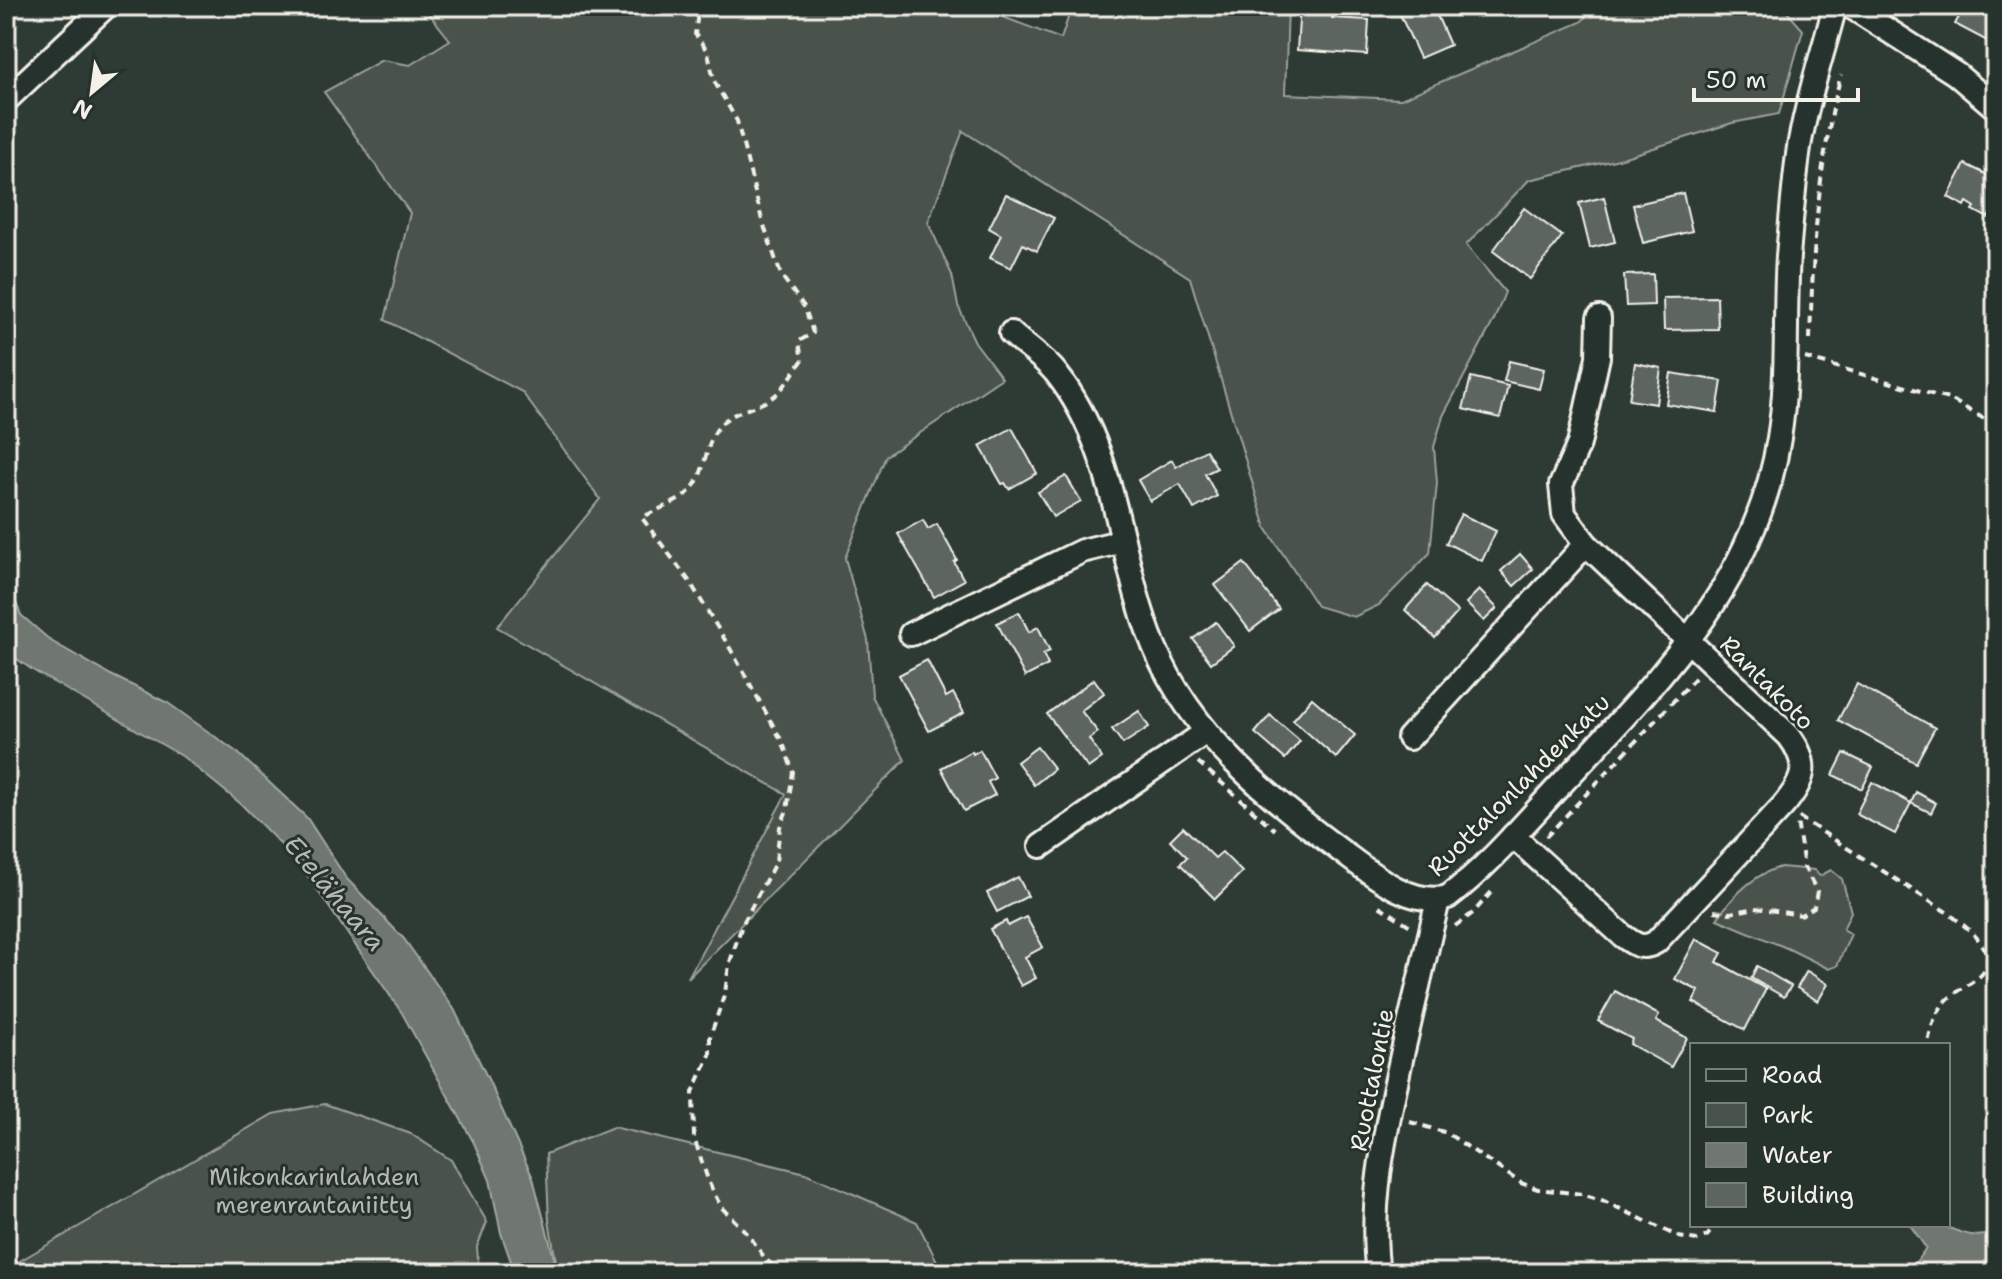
<svg xmlns="http://www.w3.org/2000/svg" width="2002" height="1279" font-family="'Shantell Sans',sans-serif">
<style>
.green{fill:#48524c;stroke:#9ea29a;stroke-width:2}
.water{fill:#6f7770;stroke:#a4a8a0;stroke-width:2}
.building{fill:#5c655e;stroke:#f4f1e8;stroke-width:2}
.lines{fill:none;stroke-linecap:round;stroke-linejoin:round}
.minor-casing{stroke:#f4f1e8;stroke-width:28}
.path{stroke:#f4f1e8;stroke-width:4;stroke-dasharray:8 6;stroke-linecap:butt}
.minor{stroke:#26332d;stroke-width:22}
.labels{text-anchor:middle;dominant-baseline:central;stroke-width:6;stroke-linejoin:round;paint-order:stroke}
.street-label{font-size:24px;fill:#f4f1e8;stroke:#26332d}
.park-label{font-size:24px;fill:#b8b9b1;stroke:#26332d}
.water-label{font-size:26px;font-style:italic;fill:#b8bab2;stroke:#26332d}
</style>
<rect width="100%" height="100%" fill="#2e3b34"/>
<filter id="ink" filterUnits="userSpaceOnUse"><feTurbulence type="fractalNoise" baseFrequency=".0125" numOctaves="2"/><feDisplacementMap in="SourceGraphic" scale="16" xChannelSelector="R" yChannelSelector="G"/><feConvolveMatrix kernelMatrix="1 2 1 2 8 2 1 2 1" color-interpolation-filters="sRGB"/></filter>
<g filter="url(#ink)">
<!-- green -->
<g class="green">
<polygon points="423,6 974,6 1061,39 1072,6 1288,6 1285,94 1401,99 1581,22 1596,6 1782,6 1803,30 1779,114 1732,123 1619,159 1529,180 1466,245 1505,292 1494,320 1443,416 1434,447 1437,483 1430,553 1379,605 1354,617 1317,606 1266,528 1190,278 963,131 928,222 952,275 958,306 975,342 1002,378 886,456 845,558 868,640 872,696 905,760 688,978 786,794 497,627 600,499 522,392 385,320 410,213 324,92 382,60 410,65 450,40"/>
<path d="M1781 867 1814 870 1820 876 1831 870 1842 879 1851 912 1843 929 1851 934 1837 966 1829 969 1789 949 1717 919C1732 897 1754 874 1781 867Z"/>
<polygon points="325,1104 411,1134 451,1160 487,1222 477,1247 479,1273 10,1273 11,1266 273,1114"/>
<polygon points="613,1127 806,1173 917,1222 943,1273 558,1273 549,1221 546,1154"/>
</g>
<!-- water -->
<g class="water">
<polygon points="6,579 21,615 51,641 111,675 168,703 238,753 307,818 346,878 404,939 454,1009 488,1079 533,1178 558,1273 515,1273 501,1233 490,1180 474,1143 402,1013 298,862 241,804 182,756 34,671 7,652"/>
<path d="M1910 1225C1920 1225 1932 1223 1942 1226 1961 1231 1980 1244 1996 1228V1273H1908L1926 1248Z"/>
</g>
<!-- building -->
<g class="building">
<polygon points="1300,6 1333,6 1332,18 1369,20 1367,55 1297,50"/>
<polygon points="1385,6 1433,6 1450,45 1420,58 1398,10 1389,14"/>
<polygon points="1965,6 1996,6 1996,29 1989,42 1955,24"/>
<polygon points="1965,164 1996,179 1996,217 1990,214 1988,218 1973,210 1975,207 1967,202 1965,206 1948,197"/>
<polygon points="1683,193 1692,231 1643,243 1633,205"/>
<polygon points="1006,194 1054,218 1037,251 1023,244 1011,268 990,258 1001,235 989,228"/>
<polygon points="1604,197 1615,242 1590,248 1579,203"/>
<polygon points="1524,208 1562,236 1530,279 1493,251"/>
<polygon points="1653,274 1654,305 1626,306 1624,275"/>
<polygon points="1717,297 1718,329 1664,330 1663,298"/>
<polygon points="1509,361 1544,369 1539,389 1504,381"/>
<polygon points="1635,363 1661,368 1656,404 1629,400"/>
<polygon points="1671,373 1722,381 1717,412 1666,404"/>
<polygon points="1471,377 1508,386 1500,418 1463,409"/>
<polygon points="1012,428 1037,473 1009,489 1005,483 1002,484 980,446"/>
<polygon points="1206,450 1217,468 1205,474 1217,496 1194,509 1180,484 1150,501 1138,480 1172,460 1176,467"/>
<polygon points="1066,476 1081,501 1053,517 1038,492"/>
<polygon points="1461,514 1496,531 1482,561 1446,543"/>
<polygon points="923,520 928,529 937,524 957,560 954,562 964,580 934,597 898,534"/>
<polygon points="1520,554 1533,569 1514,586 1501,571"/>
<polygon points="1244,563 1279,609 1250,631 1215,585"/>
<polygon points="1427,585 1458,612 1435,638 1405,610"/>
<polygon points="1479,590 1497,608 1484,621 1466,603"/>
<polygon points="1019,612 1029,632 1038,627 1050,651 1043,654 1048,665 1025,677 997,623"/>
<polygon points="1216,622 1234,646 1211,663 1193,639"/>
<polygon points="927,660 946,697 953,693 964,713 929,731 899,675"/>
<polygon points="1094,679 1104,693 1081,711 1098,732 1089,739 1102,758 1088,768 1047,714"/>
<polygon points="1857,684 1935,728 1916,763 1838,720"/>
<polygon points="1312,698 1355,735 1336,758 1293,720"/>
<polygon points="1139,711 1149,727 1123,744 1112,729"/>
<polygon points="1270,715 1300,741 1285,759 1255,733"/>
<polygon points="1037,747 1054,769 1034,785 1017,762"/>
<polygon points="980,750 995,778 988,782 995,795 964,811 941,768 972,751 973,754"/>
<polygon points="1844,753 1873,767 1862,789 1833,775"/>
<polygon points="1872,782 1911,803 1895,834 1856,814"/>
<polygon points="1916,792 1936,803 1931,813 1911,803"/>
<polygon points="1183,827 1215,858 1222,852 1242,872 1215,899 1180,864 1187,857 1170,840"/>
<polygon points="1018,877 1028,896 997,912 987,893"/>
<polygon points="1026,917 1043,947 1025,957 1036,978 1021,986 990,929 1006,921 1008,926"/>
<polygon points="1696,939 1722,953 1717,962 1766,989 1745,1030 1693,1002 1699,991 1675,979"/>
<polygon points="1757,966 1791,986 1784,997 1751,978"/>
<polygon points="1807,971 1828,984 1818,1001 1797,988"/>
<polygon points="1615,991 1659,1015 1656,1021 1687,1038 1671,1067 1630,1044 1632,1039 1598,1021"/>
</g>
<g class="lines">
<defs>
<g id="minor">
<polyline points="1850,6 1956,74 1996,108"/>
<polyline points="6,100 106,6"/>
<path d="M1011 333C1025 346 1044 358 1056 373 1119 452 1117 557 1154 646 1192 737 1269 797 1345 854 1373 875 1412 907 1448 897 1491 864 1527 820 1564 781 1659 680 1757 581 1779 438 1789 377 1784 316 1788 256 1791 220 1794 183 1799 147 1807 99 1823 53 1835 6"/>
<polyline points="911,634 1082,551 1123,541"/>
<polyline points="1409,738 1586,544"/>
<path d="M1513 836 1623 936C1635 945 1643 950 1656 942L1783 806C1805 780 1810 764 1789 736L1586 544 1564 514 1561 485 1579 444 1598 357 1599 318"/>
<polyline points="1041,846 1206,732"/>
<path d="M1378 1273C1368 1201 1387 1125 1402 1055 1414 1004 1426 952 1438 900"/>
</g>
</defs>
<!-- minor casing -->
<use href="#minor" class="minor-casing"/>
<!-- path -->
<g class="path">
<path d="M706 6 698 13 695 34 708 52 714 81 737 121 762 220 781 275 805 308 813 333 799 341 802 361C793 373 783 391 770 399 755 409 734 410 721 424 705 441 707 468 694 486 684 502 659 507 642 518L690 582 731 650 783 743 793 772 787 810 780 827 776 861 742 925 729 965 725 993 710 1037V1055L693 1092 694 1138 709 1183 721 1207 749 1235 764 1257 779 1273"/>
<path d="M1810 339C1813 248 1818 164 1841 75"/>
<polyline points="1805,358 1952,400 1996,426"/>
<polyline points="1198,762 1275,830"/>
<path d="M1799 817 1945 911C1960 922 2002 950 1982 974 1973 984 1957 990 1947 1000 1935 1013 1930 1028 1928 1045"/>
<polyline points="1546,837 1696,677"/>
<polyline points="1379,906 1412,927"/>
<polyline points="1714,911 1730,913 1756,908 1801,915 1814,907 1817,891 1804,867 1797,821"/>
<polyline points="1455,926 1473,913 1495,888"/>
<polyline points="1410,1122 1447,1133 1521,1183 1538,1189 1582,1194 1604,1201 1679,1237 1697,1240 1707,1236 1716,1225"/>
</g>
<!-- minor -->
<use href="#minor" class="minor"/>
</g>
</g>
<g class="labels">
<!-- street labels -->
<g class="street-label">
<text transform="translate(1767 683) rotate(45)">Rantakoto</text>
<text transform="translate(1519 785) rotate(-45)">Ruottalonlahdenkatu</text>
<text transform="translate(1372 1080) rotate(-79)">Ruottalontie</text>
</g>
<!-- park labels -->
<g class="park-label">
<text x="314" y="1177">Mikonkarinlahden<tspan x="314" dy="28">merenrantaniitty</tspan></text>
</g>
<!-- water labels -->
<g class="water-label">
<text transform="translate(335 893) rotate(50)">Etelähaara</text>
</g>
</g>
<!-- margin -->
<rect width="2002" height="1279" fill="none" stroke="#26332d" stroke-width="32"/>
<rect x="16" y="16" width="1970" height="1247" fill="none" stroke="#f4f1e8" stroke-width="3" filter="url(#ink)"/>
<!-- legend -->
<rect x="1690" y="1043" width="260" height="184" fill="#26332d" stroke="#787f78" stroke-width="2"/>
<rect x="1706" y="1069" width="40" height="12" fill="#26332d" stroke="#787f78" stroke-width="2"/>
<text x="1762" y="1083" font-size="24" fill="#f4f1e8">Road</text>
<rect x="1706" y="1103" width="40" height="24" fill="#48524c" stroke="#787f78" stroke-width="2"/>
<text x="1762" y="1123" font-size="24" fill="#f4f1e8">Park</text>
<rect x="1706" y="1143" width="40" height="24" fill="#6f7770" stroke="#787f78" stroke-width="2"/>
<text x="1762" y="1163" font-size="24" fill="#f4f1e8">Water</text>
<rect x="1706" y="1183" width="40" height="24" fill="#5c655e" stroke="#787f78" stroke-width="2"/>
<text x="1762" y="1203" font-size="24" fill="#f4f1e8">Building</text>
<!-- north arrow -->
<g transform="translate(92 92) rotate(209)" stroke="#26332d" stroke-width="6" paint-order="stroke">
<path d="M0-6L14 30L0 20L-14 30Z" fill="#f4f1e8"/>
<text y="-12" font-size="22" font-weight="bold" text-anchor="middle" fill="#f4f1e8">N</text>
</g>
<!-- scale -->
<path d="M1694 88v12h164v-12" fill="none" stroke="#f4f1e8" stroke-width="4"/>
<text x="1706" y="88" font-size="24" fill="#f4f1e8" stroke="#26332d" stroke-width="6" paint-order="stroke">50 m</text>
</svg>
